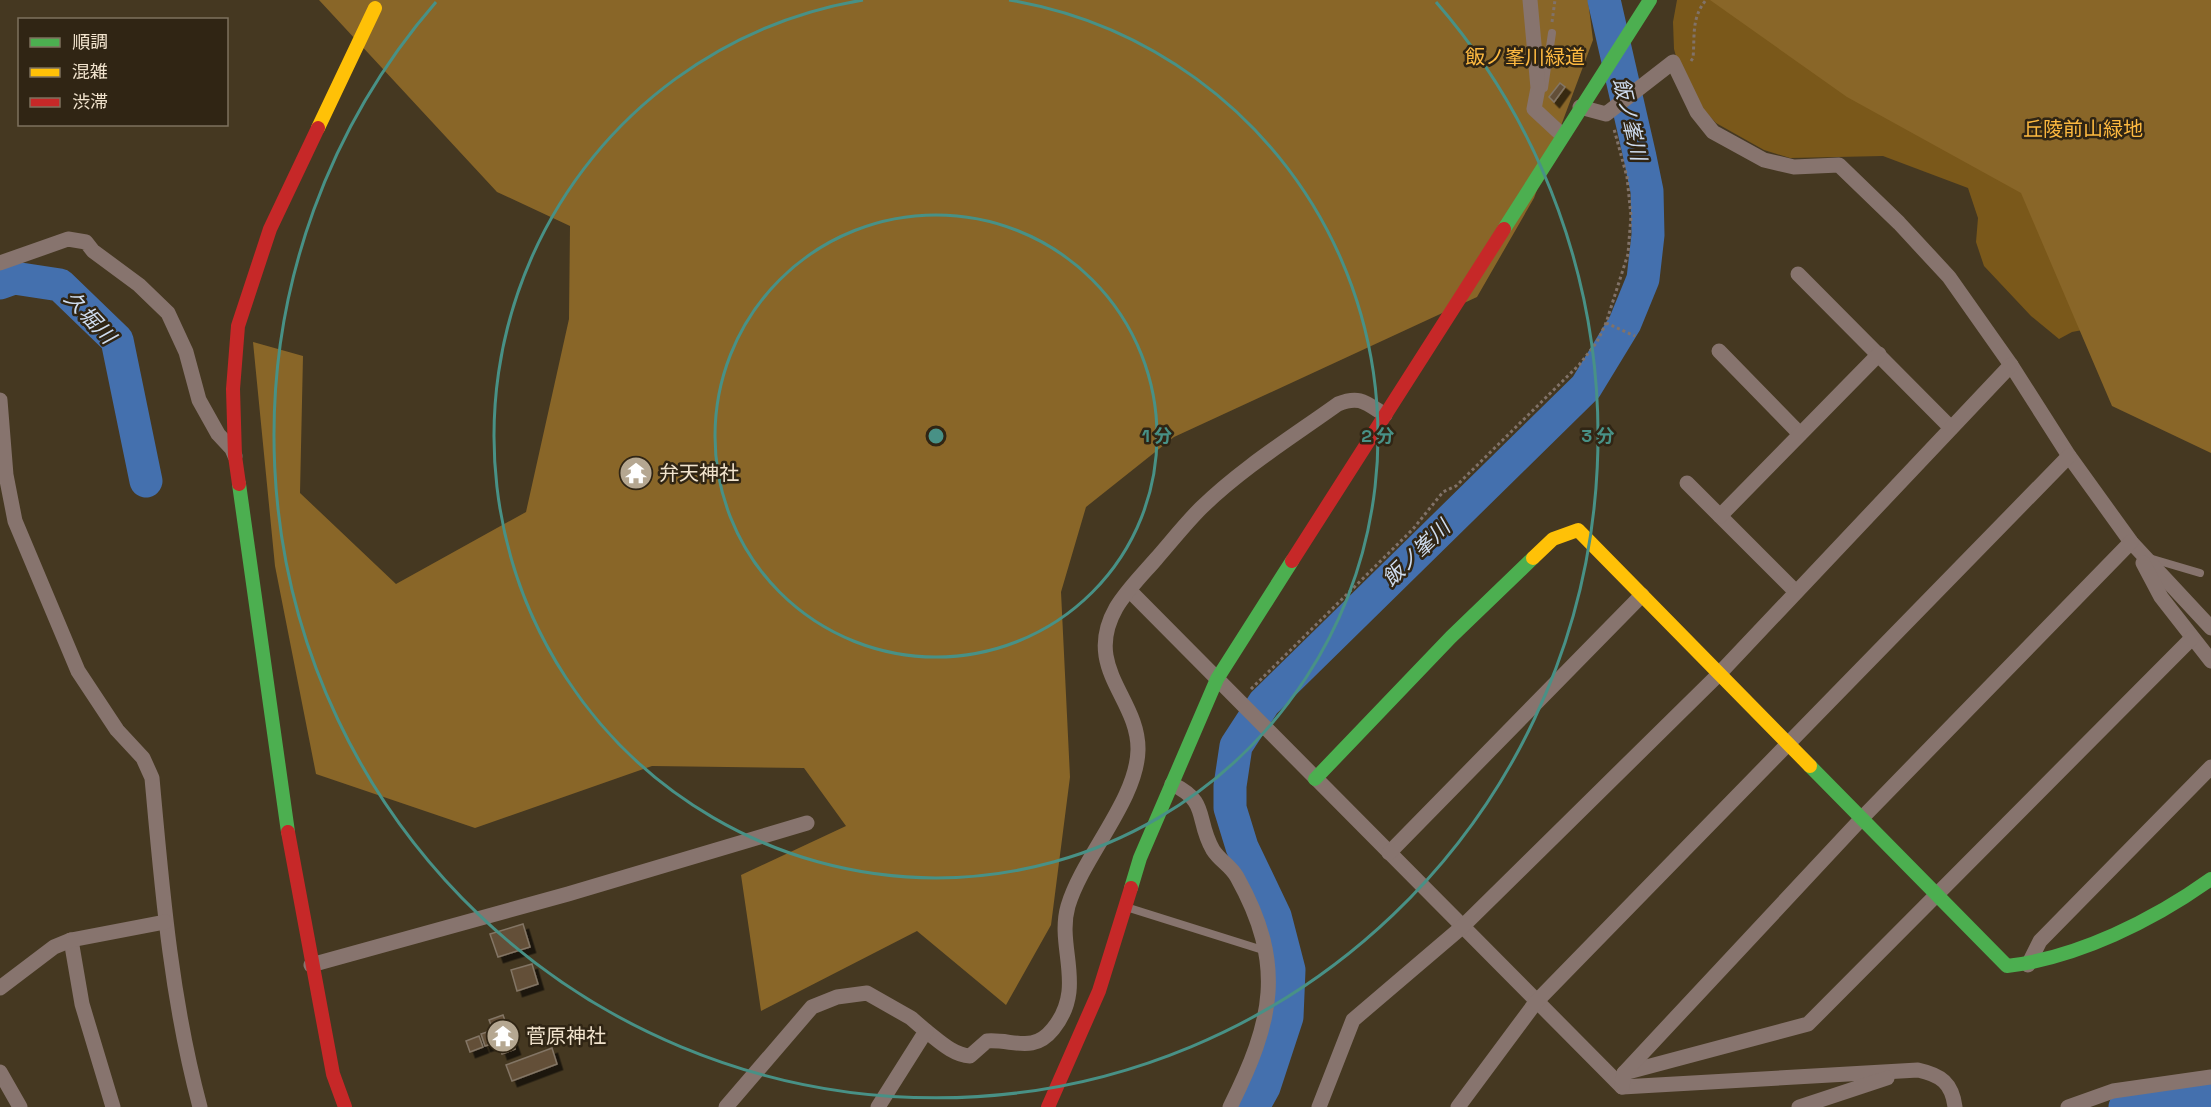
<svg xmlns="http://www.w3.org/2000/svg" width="2211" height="1107" font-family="'Space Grotesk','Noto Sans JP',sans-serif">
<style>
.green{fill:#7a581a}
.forest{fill:#896628}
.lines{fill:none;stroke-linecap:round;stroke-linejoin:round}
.river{stroke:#4470ae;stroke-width:33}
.building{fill:#635038;stroke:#837565;stroke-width:1.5;filter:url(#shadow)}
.path{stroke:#817268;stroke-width:3;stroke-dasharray:3 3;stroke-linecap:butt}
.lane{stroke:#87746e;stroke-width:8}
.street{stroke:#87746e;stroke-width:15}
.fast{stroke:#4caf50;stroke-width:14}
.slow{stroke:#ffc107;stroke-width:14}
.jam{stroke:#c62828;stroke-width:14}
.ring{fill:none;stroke:#489186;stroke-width:3}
.labels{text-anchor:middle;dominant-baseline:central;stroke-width:5;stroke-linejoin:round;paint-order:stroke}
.park-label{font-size:20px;fill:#fdb940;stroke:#302514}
.poi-label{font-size:20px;fill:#f1e3cd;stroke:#302514;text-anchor:start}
.water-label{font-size:21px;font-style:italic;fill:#cedcef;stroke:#302514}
.centre{fill:#489186;stroke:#302514;stroke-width:3}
.ring-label{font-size:18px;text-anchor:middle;font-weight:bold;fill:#489186;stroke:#302514;stroke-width:5;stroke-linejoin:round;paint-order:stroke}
</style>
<defs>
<filter id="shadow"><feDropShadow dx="5.5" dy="5.5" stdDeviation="0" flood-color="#0009"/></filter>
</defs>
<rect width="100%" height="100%" fill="#453821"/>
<!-- green -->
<polygon class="green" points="1677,0 2211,0 2103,326 2072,332 2059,339 2031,316 1984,266 1976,242 1978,218 1968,188 1883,156 1790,158 1764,150 1716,123 1703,109 1678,64 1674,49 1673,22"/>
<!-- forest -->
<g class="forest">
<polygon points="319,0 1588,0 1593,40 1534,198 1477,297 1174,437 1086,507 1061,592 1070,777 1051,925 1006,1005 917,931 761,1011 741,875 846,826 804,768 652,766 475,828 316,774 275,566 253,342 303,356 300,493 396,584 526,512 569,319 570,226 497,192"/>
<polygon points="1710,0 2211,0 2211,453 2112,406 2021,193 1847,97"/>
</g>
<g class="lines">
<!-- river -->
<g class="river">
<polyline points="0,283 14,278 60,285 117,340 146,481"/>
<polyline points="1253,1107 1264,1087 1287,1017 1289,970 1275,916 1242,847 1230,808 1230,786 1236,746 1264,703 1586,387 1625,323 1643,279 1648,235 1647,191 1640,157 1604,0"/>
<polyline points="2125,1107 2211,1094"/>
</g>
</g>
<!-- building -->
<g class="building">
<polygon points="1560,83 1565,87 1554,102 1549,97"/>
<polygon points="523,924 530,947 498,957 490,934"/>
<polygon points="532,964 538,984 517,991 511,970"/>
<polygon points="503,1015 515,1049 502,1054 498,1042 485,1046 481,1034 493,1030 489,1020"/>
<polygon points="479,1036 483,1047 470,1052 466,1041"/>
<polygon points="552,1048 557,1064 512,1081 506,1065"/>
</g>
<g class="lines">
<!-- path -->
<g class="path">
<polyline points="1552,22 1555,0"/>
<path d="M1691 61 1693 58C1695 36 1691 18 1706 0"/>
<polyline points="1606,323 1635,336"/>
<polyline points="1251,689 1413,529 1443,492 1456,486 1579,365 1597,342 1606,323 1628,254 1631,216 1627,177 1614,129"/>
</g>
<!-- lane -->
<g class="lane">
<polyline points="1540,88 1544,88 1552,33"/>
<polyline points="2149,558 2200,573"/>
<polyline points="1126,907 1266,951"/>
</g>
<!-- street -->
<g class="street">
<polyline points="1530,0 1538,88 1534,109 1562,135"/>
<polyline points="1580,107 1606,114 1673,62 1697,112 1713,132 1764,160 1794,167 1839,165 1899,223 1949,277 2011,365 2069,456 2131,542 2211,628"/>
<polyline points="0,263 68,239 86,242 93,251 139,285 168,313 186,352 199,400 218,434 232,449 235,456"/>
<polyline points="1798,274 1951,428"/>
<polyline points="1719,351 1800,434"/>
<path d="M0 400 6 475 15 521 78 671 117 730 143 758 152 778C162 889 171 999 200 1107"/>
<polyline points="1687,483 1796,592"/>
<polyline points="1720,516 1879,354"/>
<polyline points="2143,563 2161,597 2211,661"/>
<path d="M1130 591 1622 1087 1918 1070C1941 1075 1952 1083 1955 1107"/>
<path d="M1172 784C1210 802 1195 819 1213 850 1220 861 1230 865 1237 877 1286 965 1273 1021 1230 1107"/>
<polyline points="1389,853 1642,595"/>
<polyline points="71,940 82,1004 113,1107"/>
<polyline points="311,965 568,894 807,823"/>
<polyline points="2028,965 2040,941 2211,767"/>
<polyline points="0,988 54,947 71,940 165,922"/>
<path d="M926 1031C939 1041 953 1055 970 1056L987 1041C1013 1039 1033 1054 1053 1029 1087 987 1056 948 1068 906 1083 856 1137 800 1138 750 1139 698 1082 668 1116 608 1126 591 1143 574 1156 559 1171 542 1185 524 1201 508 1242 468 1292 437 1338 404 1360 395 1366 403 1385 415"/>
<polyline points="0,1072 20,1107"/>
<polyline points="1624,1073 1808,1024 2192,638"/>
<polyline points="1622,1087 1624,1073 1863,817 2131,542"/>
<polyline points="726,1107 812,1007 837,997 867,993 911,1018 926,1031 878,1107"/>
<polyline points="1319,1107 1353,1020 1462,927 1719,674 2011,365"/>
<polyline points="1458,1107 1536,1002 2069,456"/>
<polyline points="1799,1107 1887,1078"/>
<polyline points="2068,1107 2113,1091 2211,1077"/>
</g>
<!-- fast -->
<g class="fast">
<polyline points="1504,229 1650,0"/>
<polyline points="239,484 288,832"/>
<path d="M1810 766 2007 966C2077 958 2154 920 2211 879"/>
<polyline points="1315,779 1451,637 1533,558"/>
<polyline points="1131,888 1140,858 1217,679 1292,561"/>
</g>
<!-- slow -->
<g class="slow">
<polyline points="318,128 375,8"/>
<polyline points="1533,558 1553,539 1578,530 1810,766"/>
</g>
<!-- jam -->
<g class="jam">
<polyline points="239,484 235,456 233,389 238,326 270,229 318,128"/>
<polyline points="1292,561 1504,229"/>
<polyline points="288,832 333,1074 345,1107"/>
<polyline points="1048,1107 1099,991 1131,888"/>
</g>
</g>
<!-- distance rings -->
<g class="ring">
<circle cx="936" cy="436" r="221"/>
<path d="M1009 0A442 442 0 1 1 863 0"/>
<path d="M1436 2A662 662 0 1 1 436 2"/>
</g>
<!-- icons -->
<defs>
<symbol id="temple-disc" viewBox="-11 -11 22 22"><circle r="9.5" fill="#b5a791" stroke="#302514"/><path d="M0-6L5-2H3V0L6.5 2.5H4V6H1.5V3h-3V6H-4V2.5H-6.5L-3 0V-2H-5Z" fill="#fff"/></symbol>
</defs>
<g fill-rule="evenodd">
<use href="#temple-disc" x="617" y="454" width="38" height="38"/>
<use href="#temple-disc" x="484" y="1017" width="38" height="38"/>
</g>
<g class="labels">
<!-- park labels -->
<g class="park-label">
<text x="1525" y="57">飯ノ峯川緑道</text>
<text x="2083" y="129">丘陵前山緑地</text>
</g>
<!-- poi labels -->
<g class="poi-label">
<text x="659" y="473">弁天神社</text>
<text x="526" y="1036">菅原神社</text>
</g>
<!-- water labels -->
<g class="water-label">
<text transform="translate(1630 119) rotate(77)">飯ノ峯川</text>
<text transform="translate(90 317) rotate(47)">久堀川</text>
<text transform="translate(1416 553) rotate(-44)">飯ノ峯川</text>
</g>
</g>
<circle cx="936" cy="436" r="9" class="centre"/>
<g class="ring-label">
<text x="1157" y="442">1 分</text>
<text x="1378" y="442">2 分</text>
<text x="1598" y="442">3 分</text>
</g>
<!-- legend -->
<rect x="18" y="18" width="210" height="108" fill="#302514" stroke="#7d715e" stroke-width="1.5"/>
<rect x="30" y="38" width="30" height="9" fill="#4caf50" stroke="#7d715e" stroke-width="1.5"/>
<text x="72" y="48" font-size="18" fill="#f1e3cd">順調</text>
<rect x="30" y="68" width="30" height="9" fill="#ffc107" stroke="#7d715e" stroke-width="1.5"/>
<text x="72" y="78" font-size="18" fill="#f1e3cd">混雑</text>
<rect x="30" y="98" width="30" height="9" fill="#c62828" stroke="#7d715e" stroke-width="1.5"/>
<text x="72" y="108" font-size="18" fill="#f1e3cd">渋滞</text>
</svg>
